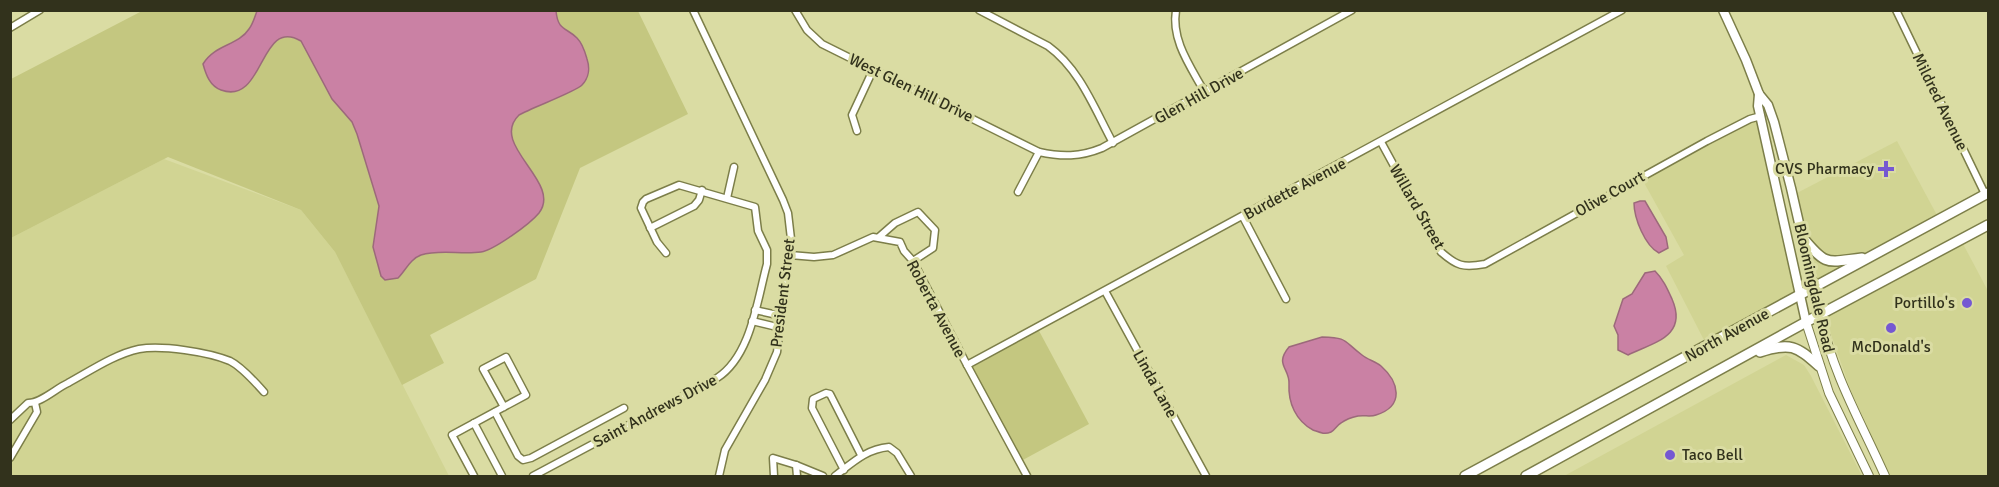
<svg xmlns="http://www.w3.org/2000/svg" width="1999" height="487" font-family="Signika,sans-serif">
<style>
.built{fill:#d1d493}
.green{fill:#c4c780}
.water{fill:#ca81a4;stroke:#9c697b;stroke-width:1.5}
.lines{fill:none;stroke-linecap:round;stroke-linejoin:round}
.minor-casing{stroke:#7c7e49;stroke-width:9}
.tertiary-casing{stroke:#7c7e49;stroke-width:10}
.secondary-casing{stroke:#7c7e49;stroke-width:11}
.primary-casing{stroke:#7c7e49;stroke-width:12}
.minor{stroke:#fff;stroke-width:6}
.tertiary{stroke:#fff;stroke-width:8}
.secondary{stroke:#fff;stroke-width:8}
.primary{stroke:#fff;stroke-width:9}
.poi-dot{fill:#7558d2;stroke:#dadca3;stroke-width:2}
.labels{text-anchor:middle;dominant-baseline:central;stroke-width:6;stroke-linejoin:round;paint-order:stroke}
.street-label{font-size:16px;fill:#32321c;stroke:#dadca3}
.poi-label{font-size:16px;fill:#32321c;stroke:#dadca3;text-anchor:end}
</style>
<rect width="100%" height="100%" fill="#dadca3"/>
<!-- built -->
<g class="built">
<polygon points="1757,120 1796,294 1706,344 1666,266 1684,255 1642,179 1739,125"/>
<polygon points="1897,141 1938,217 1815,284 1797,193"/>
<polygon points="164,159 301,210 335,252 449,476 11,476 11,238"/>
<polygon points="1962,242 1988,291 1988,476 1890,476 1851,391 1824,315"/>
<polygon points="1786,355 1804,365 1811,376 1862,476 1564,476"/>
</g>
<!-- green -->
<g class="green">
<polygon points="142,11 638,11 688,114 580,168 536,279 430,335 444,363 402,385 335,252 301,210 168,157 11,238 11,79"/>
<polygon points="1038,329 1089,424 1021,461 969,366"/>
</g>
<!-- water -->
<g class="water">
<path d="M257 11H556C558 31 566 27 577 38 583 44 585 52 587 59 590 68 589 78 582 85 575 92 531 108 519 115 488 145 563 182 539 213 530 224 494 250 481 252 462 255 440 249 421 255 410 259 406 270 398 278L385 280 381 276 373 247 379 206 357 134 352 122 332 99 301 41C259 16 265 106 221 90 210 86 206 75 203 64 215 44 238 46 249 29 253 24 255 16 257 11Z"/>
<path d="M1640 201H1645L1666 237 1668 248 1659 253C1645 246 1634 218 1634 203Z"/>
<path d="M1655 271C1663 279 1667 288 1672 299 1688 336 1655 342 1628 355L1618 350V335L1614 326 1623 299 1632 294 1645 273Z"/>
<path d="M1322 337C1349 338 1342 340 1362 355 1368 360 1375 361 1381 366 1399 382 1405 406 1376 415 1371 417 1364 415 1358 416 1353 417 1345 420 1341 423 1337 425 1335 430 1331 432 1324 435 1319 432 1313 430 1296 421 1288 403 1289 384 1290 368 1274 365 1289 347Z"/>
</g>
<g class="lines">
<defs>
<g id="minor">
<polyline points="693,10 783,200 788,213 791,239 777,352 765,380 725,450 719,476"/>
<path d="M795 10 807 30 822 44 1039 152C1062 157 1080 157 1102 148L1352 10"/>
<path d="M979 10 1048 46C1080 69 1095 110 1113 143"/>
<path d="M1176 10C1171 41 1191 67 1205 93"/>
<polyline points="1896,10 1985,194"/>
<polyline points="10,28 40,10"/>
<polyline points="857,131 852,115 873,70"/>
<path d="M1381 142 1441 252C1457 266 1463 268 1485 264L1707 141 1750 119 1761 116"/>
<polyline points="1018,192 1039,152"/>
<polyline points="727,198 734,167"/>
<polyline points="1243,217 1286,299"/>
<polyline points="650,228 694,206 699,200 702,190"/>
<polyline points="879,237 895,223 918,212 935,230 933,248 913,261"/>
<polyline points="790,255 814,257 833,255 873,237 900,242 904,251 913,261 967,365 1027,476"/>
<polyline points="1105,291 1206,476"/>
<polyline points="755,310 782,316"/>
<polyline points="752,321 781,328"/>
<polyline points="967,365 1622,10"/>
<polyline points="495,412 518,456 523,460 531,458 624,408"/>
<path d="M10 420 28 403C41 403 55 389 68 383 90 371 115 354 139 349 162 345 208 352 230 361 242 367 255 382 264 392"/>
<polyline points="474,423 502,476"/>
<polyline points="10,458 37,412 35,403"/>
<polyline points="796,465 797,476"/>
<polyline points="844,470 812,408 813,399 826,393 830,394 861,455"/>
<polyline points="474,476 452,435 526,395 506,357 483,369 504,407"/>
<path d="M533 476 717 378C751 356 757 301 767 264V250L758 231 755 207 679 185 646 199 643 202 641 208 657 242 666 253"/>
<polyline points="774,476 773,458 796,465 823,476"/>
<path d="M835 476C852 463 866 449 889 447L897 453 911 476"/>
</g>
<g id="tertiary">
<path d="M1820 315C1834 377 1860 420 1885 476"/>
<polyline points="1806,322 1829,393 1869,476"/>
</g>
<g id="secondary">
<polyline points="1723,10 1746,60 1759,94 1768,105 1774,122 1791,188 1820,315"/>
<polyline points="1759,94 1758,106 1806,322"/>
</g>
<g id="primary">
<path d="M1803 238C1827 267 1827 262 1862 258"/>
<path d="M1760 352C1791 342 1796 346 1819 366"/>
<polyline points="1465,476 1988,193"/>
<polyline points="1526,476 1806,322 1988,225"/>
</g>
</defs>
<!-- minor casing -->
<use href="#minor" class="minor-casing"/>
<!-- tertiary casing -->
<use href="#tertiary" class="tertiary-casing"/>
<!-- secondary casing -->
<use href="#secondary" class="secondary-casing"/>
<!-- primary casing -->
<use href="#primary" class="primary-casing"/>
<!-- minor -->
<use href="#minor" class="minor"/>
<!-- tertiary -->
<use href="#tertiary" class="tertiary"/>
<!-- secondary -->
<use href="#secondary" class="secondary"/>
<!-- primary -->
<use href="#primary" class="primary"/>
</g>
<!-- markers -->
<g class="poi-dot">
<path d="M1883 160h6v6h6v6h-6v6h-6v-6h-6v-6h6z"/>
<circle cx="1967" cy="303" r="6"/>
<circle cx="1891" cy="328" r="6"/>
<circle cx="1670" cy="455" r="6"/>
</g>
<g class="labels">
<!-- street labels -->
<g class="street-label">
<text transform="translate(911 88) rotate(26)">West Glen Hill Drive</text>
<text transform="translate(1199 96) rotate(-29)">Glen Hill Drive</text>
<text transform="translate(1940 102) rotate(64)">Mildred Avenue</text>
<text transform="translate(1295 189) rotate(-28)">Burdette Avenue</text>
<text transform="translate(1610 194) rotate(-29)">Olive Court</text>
<text transform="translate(1417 207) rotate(60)">Willard Street</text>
<text transform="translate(1814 288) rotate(77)">Bloomingdale Road</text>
<text transform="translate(783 293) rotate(-83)">President Street</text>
<text transform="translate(936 309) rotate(62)">Roberta Avenue</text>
<text transform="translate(1727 335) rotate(-29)">North Avenue</text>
<text transform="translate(1155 384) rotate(61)">Linda Lane</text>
<text transform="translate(655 411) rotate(-28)">Saint Andrews Drive</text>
</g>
<!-- poi labels -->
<g class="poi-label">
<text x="1874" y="169">CVS Pharmacy</text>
<text x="1955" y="303">Portillo's</text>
<text x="1891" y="347" text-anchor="middle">McDonald's</text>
<text x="1682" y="455" text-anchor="start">Taco Bell</text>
</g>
</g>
<!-- border -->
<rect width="1999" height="487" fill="none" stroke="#32321c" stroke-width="24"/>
</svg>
